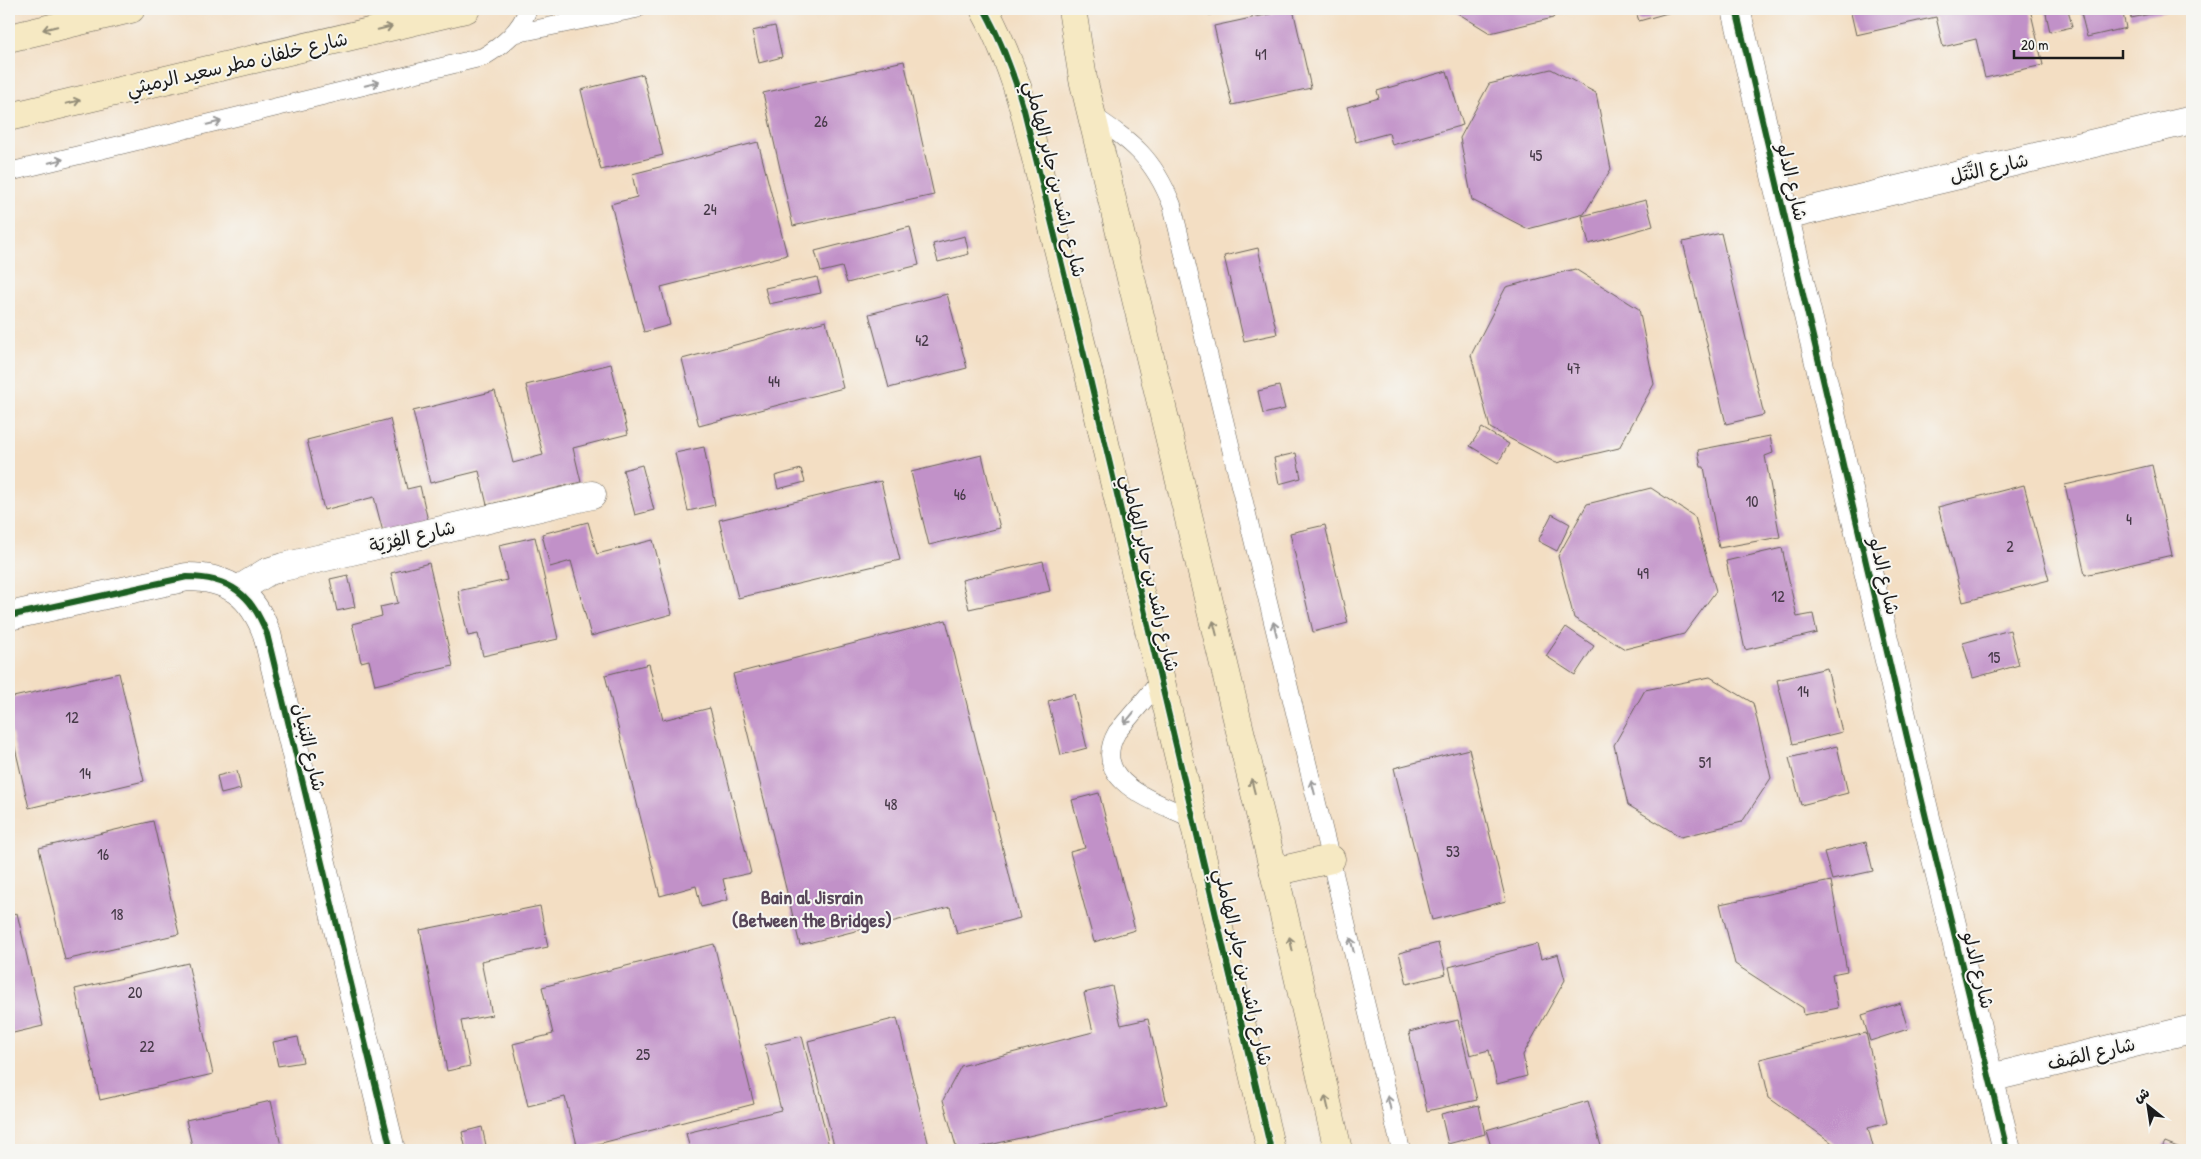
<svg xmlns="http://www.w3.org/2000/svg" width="2201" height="1159" font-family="'Patrick Hand','Playpen Sans Arabic',sans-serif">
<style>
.building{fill:#c191c8}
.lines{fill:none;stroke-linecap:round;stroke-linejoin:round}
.lane-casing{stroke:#676056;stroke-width:19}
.street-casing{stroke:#676056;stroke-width:29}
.secondary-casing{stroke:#676056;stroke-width:29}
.lane{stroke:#fff;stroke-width:18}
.street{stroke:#fff;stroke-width:28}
.secondary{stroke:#f6e9c3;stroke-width:28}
.cycleway-casing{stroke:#f6f6f2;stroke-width:9}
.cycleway{stroke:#1b5e20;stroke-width:6}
.oneway{stroke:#948d78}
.oneway2{stroke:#999}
.labels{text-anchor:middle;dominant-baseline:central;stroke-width:4;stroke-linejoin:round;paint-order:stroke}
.number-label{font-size:16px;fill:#453947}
.street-label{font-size:19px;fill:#1c1c1c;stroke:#f6f6f2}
.neighbourhood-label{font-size:20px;font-weight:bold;fill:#564558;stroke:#f6f6f2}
</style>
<rect width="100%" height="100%" fill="#f6f6f2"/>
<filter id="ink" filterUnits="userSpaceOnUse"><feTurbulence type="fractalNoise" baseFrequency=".02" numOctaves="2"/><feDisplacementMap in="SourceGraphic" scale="10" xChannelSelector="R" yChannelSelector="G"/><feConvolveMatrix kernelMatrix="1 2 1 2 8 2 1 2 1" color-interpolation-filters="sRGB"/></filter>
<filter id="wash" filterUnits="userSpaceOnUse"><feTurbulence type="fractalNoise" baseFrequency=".0096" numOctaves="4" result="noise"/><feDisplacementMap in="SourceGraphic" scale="20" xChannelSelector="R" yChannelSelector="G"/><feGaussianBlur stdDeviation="1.12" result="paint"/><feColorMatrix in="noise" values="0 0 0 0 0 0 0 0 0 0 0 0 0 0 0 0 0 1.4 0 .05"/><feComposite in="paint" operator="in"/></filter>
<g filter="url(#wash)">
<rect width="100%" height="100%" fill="#f3dec3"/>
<g id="blocks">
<!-- building -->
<g class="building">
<polygon points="1208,9 1234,9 1234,10 1209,15"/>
<polygon points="1293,9 1311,88 1232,105 1214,26"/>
<polygon points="1451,9 1559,9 1553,18 1490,33"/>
<polygon points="1635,9 1670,9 1671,12 1639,21"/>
<polygon points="1850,9 2030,9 2043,65 1985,78 1976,39 1943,47 1936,17 1856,35"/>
<polygon points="2045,9 2068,9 2072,27 2050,32"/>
<polygon points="2080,9 2122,9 2126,28 2087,37"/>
<polygon points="2129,9 2169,9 2170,10 2131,18"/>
<polygon points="775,26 782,57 759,63 752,31"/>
<polygon points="904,61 934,195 793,226 763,93"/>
<polygon points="1551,69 1596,93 1611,169 1584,214 1528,229 1472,200 1460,138 1489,84"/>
<polygon points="1447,71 1463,125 1392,145 1389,133 1356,142 1347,107 1379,98 1377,91"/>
<polygon points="643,74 663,155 601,170 581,90"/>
<polygon points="758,142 787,255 661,287 670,325 644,332 611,204 637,197 632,174"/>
<polygon points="1646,200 1653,226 1589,244 1582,216"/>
<polygon points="910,227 919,265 847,283 842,267 821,272 815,251"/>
<polygon points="1721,233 1764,415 1726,424 1683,242"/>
<polygon points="965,236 969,254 938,262 933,244"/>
<polygon points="1258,248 1277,334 1244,341 1224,256"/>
<polygon points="1575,269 1639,309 1654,384 1619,448 1556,463 1490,428 1471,355 1506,287"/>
<polygon points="817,277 821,293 769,304 765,288"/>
<polygon points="947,294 967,368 889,388 869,314"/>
<polygon points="826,321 843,388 699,426 682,359"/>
<polygon points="611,364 628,434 573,448 581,482 487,505 479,471 430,483 413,411 495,391 513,463 543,455 526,385"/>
<polygon points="1279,386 1285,409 1263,414 1258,391"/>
<polygon points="390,419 407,489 420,486 428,521 383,532 374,497 324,510 307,440"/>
<polygon points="1482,428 1509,444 1498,463 1470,446"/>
<polygon points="1770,436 1773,453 1765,456 1780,537 1719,548 1704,467 1701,467 1698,450"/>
<polygon points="704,447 715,505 688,511 675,453"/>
<polygon points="1296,453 1301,478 1279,484 1274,458"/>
<polygon points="982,455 1000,528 929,545 911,472"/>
<polygon points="642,465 654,510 635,515 623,470"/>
<polygon points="2152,465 2172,555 2085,575 2065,485"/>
<polygon points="801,469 805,482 778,489 775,476"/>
<polygon points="881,481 900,560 738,598 719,520"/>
<polygon points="2024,485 2049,580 1963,602 1938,507"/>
<polygon points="1651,488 1695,517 1716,591 1684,634 1625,649 1574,618 1558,556 1587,504"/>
<polygon points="1552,514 1570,524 1557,551 1538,541"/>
<polygon points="588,522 597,554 653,540 672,614 591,636 571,561 550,567 542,534"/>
<polygon points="1325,525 1348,623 1313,632 1290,533"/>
<polygon points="535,537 558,639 483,656 478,634 468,636 458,591 507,580 499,545"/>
<polygon points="1782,548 1797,617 1813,614 1817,633 1745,650 1726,561"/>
<polygon points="1043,561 1050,591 969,609 962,580"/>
<polygon points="429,563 453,666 375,685 369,660 361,662 352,624 382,616 380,607 398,603 391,573"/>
<polygon points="348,575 355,607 337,611 330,579"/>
<polygon points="946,620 1020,918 957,934 950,907 800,945 733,674"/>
<polygon points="1566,627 1594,646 1575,675 1546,656"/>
<polygon points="2010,630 2019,665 1973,678 1963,643"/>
<polygon points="649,664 663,720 710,708 751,873 723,879 728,900 701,907 696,886 660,896 605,675"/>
<polygon points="1827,668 1842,732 1793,744 1777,680"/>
<polygon points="119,673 144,781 29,808 9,722 9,698"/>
<polygon points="1710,677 1753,703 1771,778 1742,822 1681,837 1628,805 1614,745 1645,690"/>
<polygon points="1074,694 1087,748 1061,755 1048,701"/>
<polygon points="1837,746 1848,793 1801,805 1789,758"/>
<polygon points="1469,749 1506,901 1432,920 1394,768"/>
<polygon points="237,771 241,789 221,794 217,776"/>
<polygon points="1099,793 1135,930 1094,942 1070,852 1085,848 1072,800"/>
<polygon points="153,821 179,934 65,960 39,848"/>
<polygon points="1866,842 1873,871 1832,880 1824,852"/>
<polygon points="1831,881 1847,971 1832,974 1838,1008 1804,1015 1803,1008 1735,964 1720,904"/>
<polygon points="540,906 548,947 481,961 492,1015 461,1021 470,1066 447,1071 420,930"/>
<polygon points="17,913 43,1026 9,1034 9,915"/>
<polygon points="1438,943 1446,974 1407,984 1399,953"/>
<polygon points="714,944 754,1104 578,1149 565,1097 528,1106 513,1044 553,1034 542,987"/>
<polygon points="1537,944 1541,959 1558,954 1565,980 1523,1055 1527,1076 1497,1084 1489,1050 1470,1055 1449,967"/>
<polygon points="188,963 213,1074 100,1100 75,989"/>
<polygon points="1112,986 1121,1025 1148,1019 1167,1104 968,1150 957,1150 943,1100 961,1066 1093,1032 1084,993"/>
<polygon points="1900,1003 1908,1029 1870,1041 1862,1015"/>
<polygon points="897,1018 930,1150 835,1150 808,1041"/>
<polygon points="1458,1020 1477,1100 1427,1111 1409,1032"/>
<polygon points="1866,1033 1887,1123 1868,1128 1874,1150 1839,1150 1838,1147 1769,1098 1760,1059"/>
<polygon points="802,1036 830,1150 690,1150 686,1133 781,1110 765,1045"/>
<polygon points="298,1037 303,1062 278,1066 273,1042"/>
<polygon points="271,1101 282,1150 193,1150 186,1120"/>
<polygon points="1588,1101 1601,1146 1599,1150 1492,1150 1486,1130"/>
<polygon points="1479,1105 1485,1134 1448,1144 1441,1114"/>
<polygon points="482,1127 487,1150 466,1150 462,1132"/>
<polygon points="2165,1142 2185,1150 2161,1150"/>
<polygon points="1467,1145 1468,1150 1446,1150 1446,1149"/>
</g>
</g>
</g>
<g filter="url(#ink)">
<use href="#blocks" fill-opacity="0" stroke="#676056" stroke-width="1"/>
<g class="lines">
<defs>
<g id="lane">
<polyline points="513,34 636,9"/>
<path d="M1092 115C1133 143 1153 157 1172 205L1401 1150"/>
<path d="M9 172 483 57C503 45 520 31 528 9"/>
<path d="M1161 680 1117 732C1088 783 1159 802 1193 819"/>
</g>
<g id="street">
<polyline points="1736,9 1926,818 2007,1150"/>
<polyline points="1786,216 2192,120"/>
<polyline points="238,590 267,572 283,567 592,495"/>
<path d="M9 616 187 577C229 577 252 594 267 634L391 1150"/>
<polyline points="1990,1078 2192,1029"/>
</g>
<g id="secondary">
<path d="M984 9C1002 42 1014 74 1024 110L1090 379 1271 1150"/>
<polyline points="1072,9 1083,79 1274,872 1338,1150"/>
<polyline points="9,38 131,9"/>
<polyline points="9,117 466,9"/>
<polyline points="1274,872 1331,859"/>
</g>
</defs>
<!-- lane casing -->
<use href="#lane" class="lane-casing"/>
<!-- street casing -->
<use href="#street" class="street-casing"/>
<!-- secondary casing -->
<use href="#secondary" class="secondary-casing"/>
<!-- lane -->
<use href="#lane" class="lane"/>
<!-- street -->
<use href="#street" class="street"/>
<!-- secondary -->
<use href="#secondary" class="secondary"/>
<defs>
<g id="cycleway">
<path d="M984 9C1002 42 1014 74 1024 110L1090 379 1271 1150"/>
<polyline points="1736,9 1926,818 2007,1150"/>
<path d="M9 616 187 577C229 577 252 594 267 634L391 1150"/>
</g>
</defs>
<!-- cycleway casing -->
<use href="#cycleway" class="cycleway-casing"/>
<!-- cycleway -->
<use href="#cycleway" class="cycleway"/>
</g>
<!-- one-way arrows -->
<defs><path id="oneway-shaft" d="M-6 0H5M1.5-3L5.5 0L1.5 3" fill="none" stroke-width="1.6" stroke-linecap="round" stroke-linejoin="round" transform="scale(1.25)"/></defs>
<g class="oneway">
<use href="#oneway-shaft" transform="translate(50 28) rotate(166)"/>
<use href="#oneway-shaft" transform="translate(385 28) rotate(-13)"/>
<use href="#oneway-shaft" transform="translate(73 102) rotate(-13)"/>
<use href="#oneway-shaft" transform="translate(1215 628) rotate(-104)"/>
<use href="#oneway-shaft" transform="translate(1253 786) rotate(-104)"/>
<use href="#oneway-shaft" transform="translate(1291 944) rotate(-103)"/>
<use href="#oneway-shaft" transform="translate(1327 1103) rotate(-103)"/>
</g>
<g class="oneway2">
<use href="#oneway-shaft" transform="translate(372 84) rotate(-14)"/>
<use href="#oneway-shaft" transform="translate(214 123) rotate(-14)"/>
<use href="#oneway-shaft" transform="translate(56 161) rotate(-14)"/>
<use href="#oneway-shaft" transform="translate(1275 629) rotate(-104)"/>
<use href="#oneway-shaft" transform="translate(1129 718) rotate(130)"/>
<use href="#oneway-shaft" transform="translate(1313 787) rotate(-104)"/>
<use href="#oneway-shaft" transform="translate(1352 945) rotate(-104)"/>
<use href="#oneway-shaft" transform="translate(1389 1103) rotate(-103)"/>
</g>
</g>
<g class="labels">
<!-- number labels -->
<g class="number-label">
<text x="1261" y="54">41</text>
<text x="821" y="121">26</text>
<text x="1536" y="155">45</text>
<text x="710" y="209">24</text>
<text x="922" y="340">42</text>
<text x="1574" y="368">47</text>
<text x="774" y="381">44</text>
<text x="960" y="494">46</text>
<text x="1752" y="501">10</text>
<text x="2129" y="519">4</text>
<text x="2010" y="546">2</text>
<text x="1643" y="573">49</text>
<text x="1778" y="596">12</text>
<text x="1994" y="657">15</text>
<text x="1803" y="691">14</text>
<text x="72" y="717">12</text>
<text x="1705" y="762">51</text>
<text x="85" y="773">14</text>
<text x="891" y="804">48</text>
<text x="1453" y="851">53</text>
<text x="103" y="854">16</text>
<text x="117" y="914">18</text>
<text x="135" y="992">20</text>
<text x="147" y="1046">22</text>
<text x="643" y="1054">25</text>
</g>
<!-- street labels -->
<g class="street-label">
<text transform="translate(237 63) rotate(-13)">شارع خلفان مطر سعيد الرميثي</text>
<text transform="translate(1989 168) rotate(-13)">شارع النَّتَل</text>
<text transform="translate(1056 179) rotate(76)">شارع راشد بن جابر الهاملي</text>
<text transform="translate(1793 182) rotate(77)">شارع الدلو</text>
<text transform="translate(412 536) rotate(-13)">شارع الفِرْيَة</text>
<text transform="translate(1151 573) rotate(77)">شارع راشد بن جابر الهاملي</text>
<text transform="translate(1885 576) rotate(77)">شارع الدلو</text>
<text transform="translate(310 747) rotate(77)">شارع البُنيان</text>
<text transform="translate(1244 967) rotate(77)">شارع راشد بن جابر الهاملي</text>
<text transform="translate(1979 970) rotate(76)">شارع الدلو</text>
<text transform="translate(2091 1053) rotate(-13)">شارع الصَف</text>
</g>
<!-- neighbourhood labels -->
<g class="neighbourhood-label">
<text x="812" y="896">Bain al Jisrain<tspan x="812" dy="23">(Between the Bridges)</tspan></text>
</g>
</g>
<!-- margin -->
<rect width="2201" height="1159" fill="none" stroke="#f6f6f2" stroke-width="30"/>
<!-- north arrow -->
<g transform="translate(2148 1106) rotate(330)" stroke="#f6f6f2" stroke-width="4" paint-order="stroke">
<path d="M0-4L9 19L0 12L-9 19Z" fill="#1c1c1c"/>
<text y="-8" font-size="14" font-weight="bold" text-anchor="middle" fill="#1c1c1c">ش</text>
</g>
<!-- scale -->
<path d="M2014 50v8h109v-8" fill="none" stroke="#1c1c1c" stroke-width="2.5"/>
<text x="2021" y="50" font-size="15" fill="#1c1c1c" stroke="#f6f6f2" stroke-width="4" paint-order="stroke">20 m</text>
</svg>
